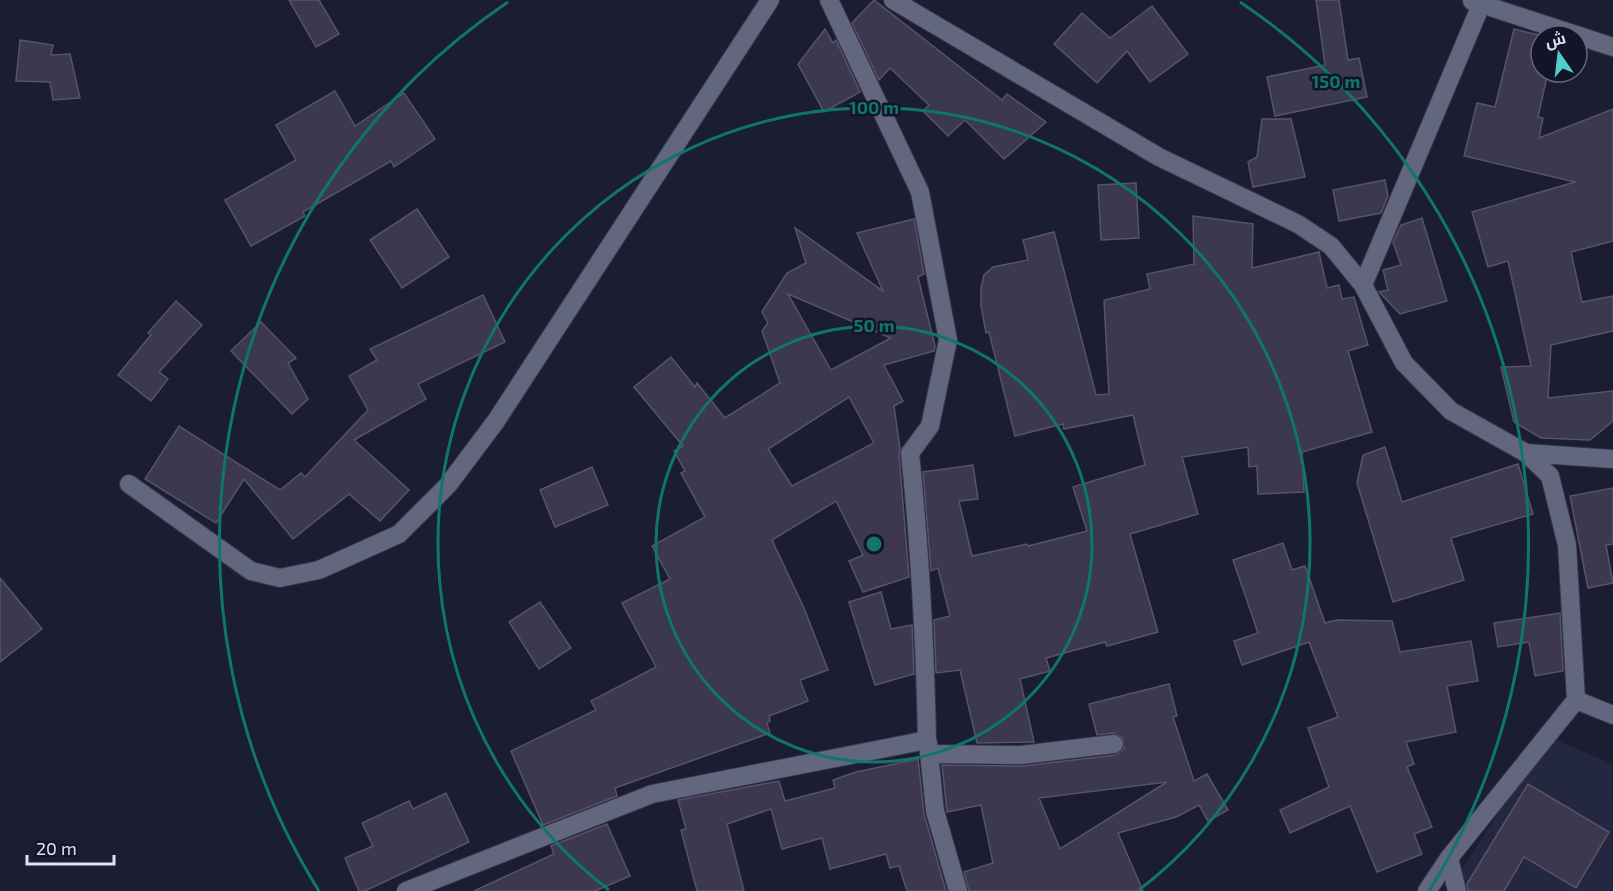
<svg xmlns="http://www.w3.org/2000/svg" width="1613" height="891" font-family="'Exo 2',Cairo,sans-serif">
<style>
.built{fill:#242740}
.building{fill:#3c384d;stroke:#58536b;stroke-width:1.5;fill-rule:evenodd}
.lines{fill:none;stroke-linecap:round;stroke-linejoin:round}
.street-casing{stroke:#363748;stroke-width:20}
.street{stroke:#62667e;stroke-width:18}
.ring{fill:none;stroke:#0f766e;stroke-width:3}
.centre{fill:#0f766e;stroke:#121427;stroke-width:3}
.ring-label{font-size:18px;text-anchor:middle;font-weight:bold;fill:#0f766e;stroke:#121427;stroke-width:5;stroke-linejoin:round;paint-order:stroke}
</style>
<rect width="100%" height="100%" fill="#1b1d31"/>
<!-- built -->
<polygon class="built" points="1547,736 1612,764 1613,891 1461,891 1457,878"/>
<!-- building -->
<g class="building">
<polygon points="289,0 319,0 339,34 316,47"/>
<polygon points="874,0 1002,100 1007,94 1046,122 1004,159 965,120 948,136 923,111 929,105 890,68 879,80 852,23"/>
<polygon points="1316,0 1339,0 1348,60 1359,58 1367,97 1275,116 1267,77 1325,65"/>
<polygon points="1152,6 1188,54 1150,82 1127,51 1097,83 1054,44 1082,13 1110,38"/>
<polygon points="825,29 833,43 836,40 860,92 824,112 798,64"/>
<polygon points="1514,29 1543,36 1541,36 1541,72 1548,72 1538,117 1543,118 1539,138 1613,109 1613,241 1571,252 1582,302 1613,296 1613,331 1551,345 1548,398 1613,391 1613,421 1590,440 1541,438 1514,422 1501,367 1531,366 1508,261 1488,267 1472,212 1575,182 1464,156 1477,103 1495,107"/>
<polygon points="20,40 53,45 51,55 70,54 80,98 53,100 50,82 16,81"/>
<polygon points="335,91 355,126 404,93 435,139 394,167 391,161 303,212 305,216 251,246 225,200 296,160 276,125"/>
<polygon points="1262,119 1291,119 1305,177 1253,187 1248,162 1257,157"/>
<polygon points="1385,180 1388,196 1381,213 1339,221 1333,190"/>
<polygon points="1136,183 1139,238 1101,240 1098,185"/>
<polygon points="417,209 449,257 402,288 370,240"/>
<polygon points="1193,216 1253,224 1252,268 1319,252 1327,288 1339,285 1342,299 1354,297 1368,345 1348,351 1372,432 1302,452 1304,492 1258,494 1257,466 1249,467 1248,447 1182,457 1198,514 1130,534 1158,632 1107,646 1105,642 1046,658 1050,671 1020,679 1034,742 977,743 960,670 936,673 934,620 950,616 938,568 931,571 923,472 973,465 978,499 959,501 972,556 1027,544 1028,546 1087,531 1073,487 1145,465 1133,415 1064,429 1063,424 1015,436 989,332 986,333 981,306 981,288 984,275 993,267 1028,260 1023,240 1054,232 1096,395 1109,394 1104,300 1150,289 1147,274 1194,264"/>
<polygon points="1422,218 1447,301 1400,314 1379,292 1388,290 1383,270 1401,265 1393,242 1401,225"/>
<path d="M914 219 924 274 918 277 935 346 934 351 884 365 903 401 894 406 900 449 899 454 909 577 863 592 849 561 863 555 836 501 772 540 804 608 828 670 800 680 808 701 769 716 770 721 767 723 770 733 615 788 617 796 543 825 511 751 596 710 591 701 656 667 622 603 670 579 652 546 705 517 681 473 685 471 674 451 683 446 634 387 671 357 695 387 697 383 725 418 780 383 762 331 768 323 762 312 787 273 806 263 795 228 883 291 857 233ZM788 294 891 338 831 370ZM849 397 874 443 792 486 768 449Z"/>
<polygon points="483,295 505,342 418,384 426,399 354,440 409,490 380,521 349,494 293,539 244,479 216,523 145,479 179,426 280,490 301,473 305,477 368,410 349,376 377,360 370,349"/>
<polygon points="176,301 202,325 159,372 168,379 151,401 118,375 151,335 148,333"/>
<polygon points="261,322 296,358 288,363 308,399 292,414 231,351"/>
<polygon points="1385,447 1402,502 1518,464 1533,514 1451,538 1464,580 1393,602 1357,483 1363,455"/>
<polygon points="592,467 608,505 555,527 540,490"/>
<polygon points="1613,488 1613,544 1606,545 1613,583 1588,588 1570,496"/>
<polygon points="1283,543 1292,570 1305,566 1325,623 1337,620 1392,621 1400,652 1471,641 1478,681 1447,686 1456,732 1406,742 1414,764 1407,767 1432,827 1414,834 1422,854 1377,872 1350,806 1290,833 1280,810 1329,787 1308,728 1338,717 1309,642 1242,665 1234,641 1258,633 1233,560"/>
<polygon points="0,578 42,629 0,662"/>
<polygon points="881,592 891,629 912,625 914,674 875,685 849,602"/>
<polygon points="540,602 571,648 539,669 509,622"/>
<polygon points="1560,613 1563,671 1535,676 1529,642 1498,647 1494,623"/>
<path d="M1169 684 1177 716 1173 717 1194 781 1207 774 1228 810 1208 821 1199 805 1176 817 1118 833 1143 891H969L964 872 993 863 981 805 947 812 942 765 1022 766 1116 755 1124 749 1123 738 1113 733 1097 735 1089 704ZM1167 782 1060 849 1039 798Z"/>
<polygon points="918,759 924,814 946,891 907,891 899,866 890,868 886,854 830,869 822,838 782,849 771,809 727,824 744,891 697,891 681,830 686,829 678,800 779,781 785,801 835,788 833,780 856,772"/>
<polygon points="1528,784 1609,832 1576,888 1524,857 1504,891 1468,891 1467,884"/>
<polygon points="446,793 469,842 365,891 359,891 345,858 373,846 362,823 409,801 413,809"/>
<polygon points="607,824 630,876 595,891 474,891 554,854 551,846"/>
</g>
<g class="lines">
<defs>
<g id="street">
<polyline points="893,0 1159,157 1298,224 1331,246 1363,285 1483,0"/>
<polyline points="1472,1 1613,47"/>
<polyline points="1363,285 1404,363 1451,411 1526,453 1550,476 1567,545 1576,700 1449,858 1427,891"/>
<polyline points="1526,453 1613,459"/>
<polyline points="129,484 251,571 280,578 319,570 399,534 448,485 496,421 770,0"/>
<polyline points="1576,700 1613,715"/>
<polyline points="928,743 935,811 958,891"/>
<polyline points="929,754 1021,755 1114,744"/>
<polyline points="1449,858 1457,891"/>
<path d="M406 891 652 794 927 740C925 644 920 549 910 453L930 426 948 340 920 192 829 0"/>
</g>
</defs>
<!-- street casing -->
<use href="#street" class="street-casing"/>
<!-- street -->
<use href="#street" class="street"/>
</g>
<!-- distance rings -->
<g class="ring">
<circle cx="874" cy="544" r="218"/>
<path d="M609 890A436 436 0 1 1 1139 890"/>
<path d="M319 891A654 654 0 0 1 508 2M1240 2A654 654 0 0 1 1429 891"/>
</g>
<circle cx="874" cy="544" r="9" class="centre"/>
<g class="ring-label">
<text x="1336" y="88">150 m</text>
<text x="874" y="114">100 m</text>
<text x="874" y="332">50 m</text>
</g>
<!-- north arrow -->
<g transform="translate(1559 54) rotate(346)"><circle r="28" fill="#121427" stroke="#646677" stroke-width="1.5"/>
<path d="M0-4.5L10 22L0 15L-10 22Z" fill="#52cdcf"/>
<text y="-9" font-size="16" font-weight="bold" text-anchor="middle" fill="#dfe2f0">ش</text>
</g>
<!-- scale -->
<path d="M27 855v9h87v-9" fill="none" stroke="#dfe2f0" stroke-width="3"/>
<text x="36" y="855" font-size="18" fill="#dfe2f0" stroke="#121427" stroke-width="4.5" paint-order="stroke">20 m</text>
</svg>
